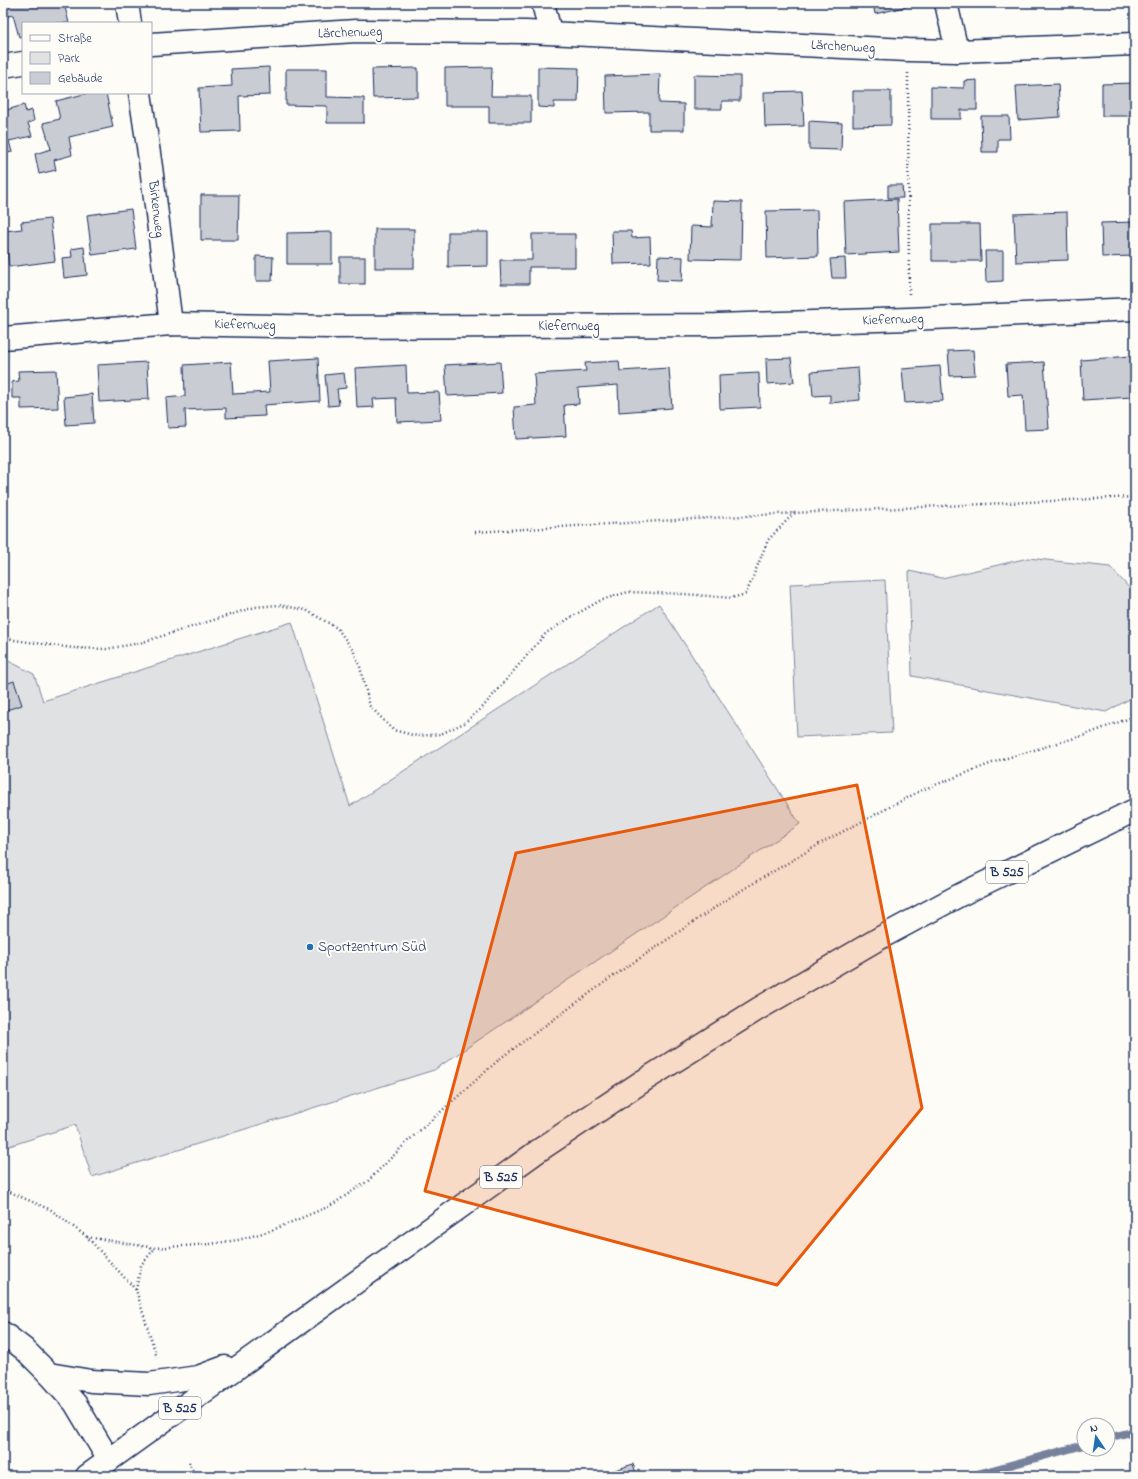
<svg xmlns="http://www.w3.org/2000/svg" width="1138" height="1479" font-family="'Indie Flower',sans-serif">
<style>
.green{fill:#e0e1e3;stroke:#7e88a0}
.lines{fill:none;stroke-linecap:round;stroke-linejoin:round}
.stream{stroke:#76819c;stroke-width:8}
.building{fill:#c9ccd3;stroke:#1b2f5e}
.minor-casing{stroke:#1b2f5e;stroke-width:25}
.primary-casing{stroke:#1b2f5e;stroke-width:25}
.path{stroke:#1b2f5e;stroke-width:2.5;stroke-dasharray:1 3;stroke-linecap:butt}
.minor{stroke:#fdfcf7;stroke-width:22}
.primary{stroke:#fdfcf7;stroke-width:22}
.marked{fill:#e8590c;fill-opacity:0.2;stroke:#e8590c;stroke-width:3;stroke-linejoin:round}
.poi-dot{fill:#1f6fb2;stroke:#fdfcf7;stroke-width:1.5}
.labels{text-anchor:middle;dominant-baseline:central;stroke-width:4;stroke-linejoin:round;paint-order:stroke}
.shield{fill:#fdfcf7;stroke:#5f6c8c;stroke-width:1}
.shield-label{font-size:13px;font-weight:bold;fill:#1b2f5e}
.street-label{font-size:14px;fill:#1b2f5e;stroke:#fdfcf7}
.poi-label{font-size:14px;fill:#1b2f5e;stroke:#fdfcf7;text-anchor:start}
</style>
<rect width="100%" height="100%" fill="#fdfcf7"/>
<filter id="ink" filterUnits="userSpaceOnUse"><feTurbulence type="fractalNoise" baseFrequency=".025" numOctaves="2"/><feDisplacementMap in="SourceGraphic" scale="8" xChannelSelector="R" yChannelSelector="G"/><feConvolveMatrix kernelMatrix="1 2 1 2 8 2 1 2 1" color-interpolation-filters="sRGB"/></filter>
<g filter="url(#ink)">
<!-- green -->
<g class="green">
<polygon points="1028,558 1110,567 1135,594 1135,696 1106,712 912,676 909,571 942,578"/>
<polygon points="885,580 892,733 797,737 790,584"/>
<polygon points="659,604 800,824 434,1070 92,1177 75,1125 3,1148 3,658 34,674 43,701 292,622 350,806"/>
</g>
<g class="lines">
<!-- stream -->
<g class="stream">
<polyline points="1108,1438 1135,1431"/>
<polyline points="970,1476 1084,1445"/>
</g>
</g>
<!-- building -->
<g class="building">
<polygon points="3,3 64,3 69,23 23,23 23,36 19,37 13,15 4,17"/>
<polygon points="873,3 913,3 913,5 875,14"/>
<polygon points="269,67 270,95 239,96 240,131 201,132 199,88 232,86 231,69"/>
<polygon points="492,67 491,96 531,96 531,123 489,123 489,106 445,106 445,68"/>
<polygon points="538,67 579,68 578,102 554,102 554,108 538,107"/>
<polygon points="418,68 418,97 373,98 372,69"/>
<polygon points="286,69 327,69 327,97 364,98 364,123 327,123 327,106 286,105"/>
<polygon points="660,74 659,103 684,104 684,130 649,130 649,112 606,113 605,76"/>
<polygon points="694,75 740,76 740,101 722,101 722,109 694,109"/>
<polygon points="977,80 977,110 961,110 961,119 931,119 931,87 964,88 964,81"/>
<polygon points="1135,83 1135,116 1102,116 1102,84"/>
<polygon points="1058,84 1060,117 1018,120 1016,86"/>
<polygon points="802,91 804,126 765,127 764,92"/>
<polygon points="853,91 891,91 891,125 853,126"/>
<polygon points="88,93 106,93 113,127 69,137 72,155 54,160 56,170 39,174 35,154 51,149 43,123 60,119 56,101"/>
<polygon points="24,105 26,112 32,110 34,121 28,123 32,136 9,141 12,152 3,154 3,111"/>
<polygon points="981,116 1009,116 1010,139 998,139 998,152 982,152"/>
<polygon points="809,121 842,123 841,150 809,149"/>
<polygon points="888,185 902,185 903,198 888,198"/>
<polygon points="201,195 239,195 238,240 201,240"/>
<polygon points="897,199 899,252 846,255 844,202"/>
<polygon points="713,201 742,202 741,260 690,259 691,226 712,227"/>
<polygon points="131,209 136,249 92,255 87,215"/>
<polygon points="817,210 818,256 767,258 766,211"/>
<polygon points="1067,212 1068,260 1016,262 1014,214"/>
<polygon points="50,219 55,261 9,267 5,231 22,229 21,222"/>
<polygon points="1135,222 1135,256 1102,257 1101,223"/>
<polygon points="932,224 980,224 981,261 932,261"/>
<rect x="375" y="229" width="39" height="39"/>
<polygon points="612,231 631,231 632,238 650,237 651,263 613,264"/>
<polygon points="332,232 332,264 287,264 287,233"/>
<polygon points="448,232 488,232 488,266 448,267"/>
<polygon points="532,234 575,234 575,267 529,267 529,284 501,284 500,260 532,260"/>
<polygon points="84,247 87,275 64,278 62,258 72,257 71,249"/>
<polygon points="985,251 1003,251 1003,281 986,282"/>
<polygon points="256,256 273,257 272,281 256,281"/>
<polygon points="658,256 683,257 682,281 657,280"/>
<rect x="340" y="257" width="25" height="27"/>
<polygon points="845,258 846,278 832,278 830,259"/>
<polygon points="973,350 975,375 950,376 948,351"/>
<polygon points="1131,356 1132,397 1083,400 1081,360"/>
<polygon points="318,358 320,401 264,405 265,416 226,418 226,408 185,410 186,427 168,428 166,398 185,396 184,365 231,362 233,394 270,392 268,361"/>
<polygon points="791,358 794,382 767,384 766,359"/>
<polygon points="619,361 620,371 669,368 672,408 619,412 618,385 578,388 579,404 564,405 566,436 516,439 514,407 536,405 534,374 586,371 585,363"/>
<polygon points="147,362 149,399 99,402 97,365"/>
<polygon points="500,362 502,393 447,396 445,365"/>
<polygon points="1044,362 1049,429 1025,430 1023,395 1008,396 1006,364"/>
<polygon points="406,365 407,393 439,392 441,420 397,422 396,398 373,399 374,407 357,408 355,368"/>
<polygon points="940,366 943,401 905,403 902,369"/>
<polygon points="858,368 860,400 830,403 830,395 813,396 811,372"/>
<polygon points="56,370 58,408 21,409 21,398 12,398 12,382 19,381 18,371"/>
<polygon points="344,373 346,388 337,389 339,405 328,406 325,375"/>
<polygon points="759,373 760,407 720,409 719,375"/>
<polygon points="92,394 94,423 66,425 64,397"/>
<polygon points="14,681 22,705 3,711 3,685"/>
<polygon points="633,1464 637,1476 600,1476 600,1475"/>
</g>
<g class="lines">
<defs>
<g id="minor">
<polyline points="127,3 130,23"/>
<polyline points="543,3 550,32"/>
<polyline points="946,3 957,51"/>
<polyline points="151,44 356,31 526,32 908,50 957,51 1135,44"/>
<polyline points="3,66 23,63"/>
<polyline points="140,93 151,167 171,324"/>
<polyline points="3,338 171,324 330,327 717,325 909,319 1135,309"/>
</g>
<g id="primary">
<polyline points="3,1333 24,1349 49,1374 75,1403 109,1460"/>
<polyline points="49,1374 91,1381 149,1384 198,1377 225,1367"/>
<polyline points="87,1476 538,1151 643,1081 758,1009 880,938 960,895 1135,810"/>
</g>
</defs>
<!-- minor casing -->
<use href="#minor" class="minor-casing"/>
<!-- primary casing -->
<use href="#primary" class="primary-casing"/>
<!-- path -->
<g class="path">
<polyline points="908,73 909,296"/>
<polyline points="475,532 794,513 1135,497"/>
<polyline points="3,636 14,640 73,648 106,649 140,643 255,607 279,605 306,610 337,628 353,650 360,667 370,706 393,730 417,736 441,734 464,723 482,708 546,633 573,616 601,600 628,592 685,594 732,598 746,594 768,540 794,513"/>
<polyline points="3,1189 51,1210 87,1237 136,1290 157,1358"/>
<polyline points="87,1237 155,1248 210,1244 238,1240 270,1231 330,1206 368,1181 408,1141 502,1057 612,977 732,896 823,842 922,790 1000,760 1085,735 1135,716"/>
<polyline points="136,1290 141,1265 155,1248"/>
<polyline points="189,1462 195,1476"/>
</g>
<!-- minor -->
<use href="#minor" class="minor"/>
<!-- primary -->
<use href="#primary" class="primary"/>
</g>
</g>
<!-- marked area -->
<path class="marked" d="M857 785 922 1108 777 1285 425 1191 516 853Z"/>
<!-- markers -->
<circle class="poi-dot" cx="310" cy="947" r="4"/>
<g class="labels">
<!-- shield labels -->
<g class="shield">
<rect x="986" y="861" width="42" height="22" rx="3"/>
<rect x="480" y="1166" width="42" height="22" rx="3"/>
<rect x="159" y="1397" width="42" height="22" rx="3"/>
</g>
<g class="shield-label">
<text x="1007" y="872">B 525</text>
<text x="501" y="1177">B 525</text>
<text x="180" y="1408">B 525</text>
</g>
<!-- street labels -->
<g class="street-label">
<text transform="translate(350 33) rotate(-2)">Lärchenweg</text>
<text transform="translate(843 47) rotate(3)">Lärchenweg</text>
<text transform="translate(156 209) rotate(83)">Birkenweg</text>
<text transform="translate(893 320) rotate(-2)">Kiefernweg</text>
<text transform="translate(245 325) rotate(1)">Kiefernweg</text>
<text x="569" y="326">Kiefernweg</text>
</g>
<!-- poi labels -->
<g class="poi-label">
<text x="318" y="947">Sportzentrum Süd</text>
</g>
</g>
<!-- margin -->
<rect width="1138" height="1479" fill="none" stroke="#fdfcf7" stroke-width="16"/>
<rect x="8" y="8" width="1122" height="1463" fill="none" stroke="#1b2f5e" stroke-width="1.5" filter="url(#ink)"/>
<!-- legend -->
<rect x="22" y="22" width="130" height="72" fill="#fdfcf7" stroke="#a3aaba"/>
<rect x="30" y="35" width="20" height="6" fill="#fdfcf7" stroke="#a3aaba"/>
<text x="58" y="42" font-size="12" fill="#1b2f5e">Straße</text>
<rect x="30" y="52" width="20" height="12" fill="#e0e1e3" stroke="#a3aaba"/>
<text x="58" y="62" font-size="12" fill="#1b2f5e">Park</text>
<rect x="30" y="72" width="20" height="12" fill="#c9ccd3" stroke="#a3aaba"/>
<text x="58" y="82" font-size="12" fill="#1b2f5e">Gebäude</text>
<!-- north arrow -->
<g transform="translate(1096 1437) rotate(347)"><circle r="19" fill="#fdfcf7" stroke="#a3aaba"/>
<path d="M0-3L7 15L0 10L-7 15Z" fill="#1f6fb2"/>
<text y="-6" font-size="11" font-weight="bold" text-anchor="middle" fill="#1b2f5e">N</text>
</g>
</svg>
